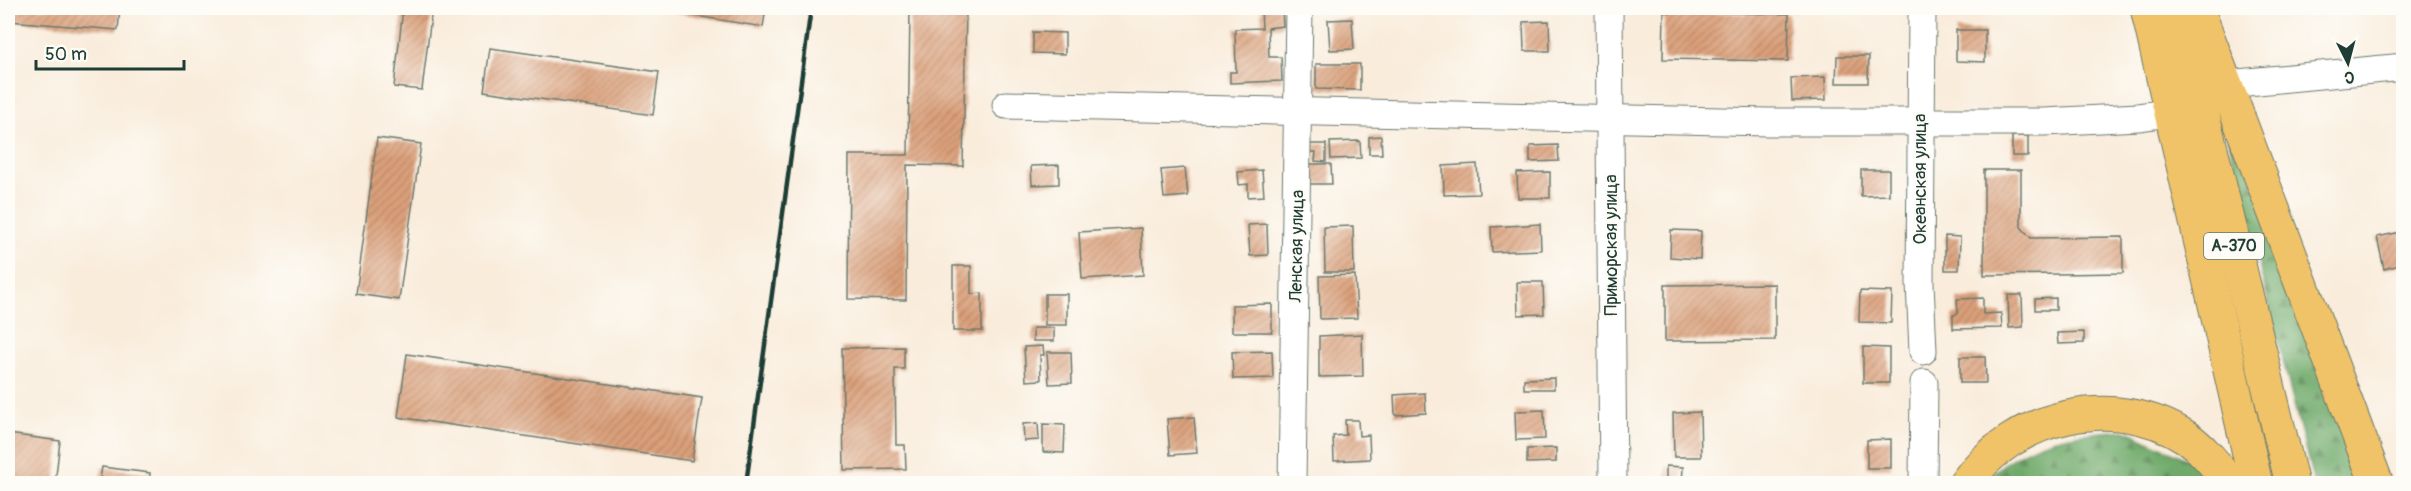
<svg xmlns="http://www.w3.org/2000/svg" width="2411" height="491" font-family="Pangolin,sans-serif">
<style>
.forest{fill:url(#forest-firs);stroke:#48744f;stroke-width:1.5}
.building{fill:url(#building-hatch)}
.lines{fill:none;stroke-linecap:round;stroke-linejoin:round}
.minor-casing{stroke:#6b7a6e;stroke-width:29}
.major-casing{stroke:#6b7a6e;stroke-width:35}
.highway-casing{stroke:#6b7a6e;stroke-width:35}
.minor{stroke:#fff;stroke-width:27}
.major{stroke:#f0c369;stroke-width:33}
.highway{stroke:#f0c369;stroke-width:33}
.rail{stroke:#1f3d34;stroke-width:4.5}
.labels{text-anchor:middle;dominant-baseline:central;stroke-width:5;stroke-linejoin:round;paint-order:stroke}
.shield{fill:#fdfcf7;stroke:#62766e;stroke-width:1.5}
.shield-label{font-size:16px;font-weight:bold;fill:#1f3d34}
.street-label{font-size:18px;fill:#1f3d34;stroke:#fdfcf7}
</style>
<defs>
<pattern id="forest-firs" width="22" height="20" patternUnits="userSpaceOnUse" patternTransform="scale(1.5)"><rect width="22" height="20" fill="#70aa6a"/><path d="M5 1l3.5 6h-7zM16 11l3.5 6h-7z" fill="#5b8c58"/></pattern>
<pattern id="building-hatch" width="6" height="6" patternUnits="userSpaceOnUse" patternTransform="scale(1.5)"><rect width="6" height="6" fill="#dca07a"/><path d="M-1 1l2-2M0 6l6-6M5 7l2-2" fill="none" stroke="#b28465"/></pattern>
</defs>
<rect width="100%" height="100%" fill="#fdfcf7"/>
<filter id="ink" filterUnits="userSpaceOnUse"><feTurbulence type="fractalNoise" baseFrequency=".0167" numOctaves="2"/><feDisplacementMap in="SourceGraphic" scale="12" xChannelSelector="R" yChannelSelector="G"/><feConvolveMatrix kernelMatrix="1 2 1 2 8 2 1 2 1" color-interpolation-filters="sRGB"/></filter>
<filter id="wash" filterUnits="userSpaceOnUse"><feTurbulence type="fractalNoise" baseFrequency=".008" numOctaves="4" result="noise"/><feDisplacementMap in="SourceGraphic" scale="24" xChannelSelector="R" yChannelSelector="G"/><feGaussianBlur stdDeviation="1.35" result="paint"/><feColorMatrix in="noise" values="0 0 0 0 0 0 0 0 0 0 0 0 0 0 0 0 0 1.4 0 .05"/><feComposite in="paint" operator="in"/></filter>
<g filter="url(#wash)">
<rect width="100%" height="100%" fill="#f9ecdb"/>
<!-- forest -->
<g class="forest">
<polygon points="2221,96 2365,483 2314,483 2233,162"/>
<path d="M2125 430 2197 464 2204 483 1981 484C2027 438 2064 435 2125 430Z"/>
</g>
<g id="blocks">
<!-- building -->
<g class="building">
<polygon points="10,8 120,8 118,30 9,21"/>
<polygon points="403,8 432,8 422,90 394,87"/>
<polygon points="647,8 766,8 763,27"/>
<polygon points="910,8 966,8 963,166 907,165 906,300 848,299 849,155 908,155"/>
<polygon points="1261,8 1282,8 1283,26 1268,28 1269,57 1281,57 1282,81 1230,83 1230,72 1236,72 1235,29 1262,28"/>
<polygon points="1664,12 1789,14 1788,61 1663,59"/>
<polygon points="1352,19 1354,49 1330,50 1328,20"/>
<polygon points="1549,21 1550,51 1524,51 1523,22"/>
<polygon points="1956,30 1985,30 1985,62 1956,61"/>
<polygon points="1033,32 1065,33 1065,54 1033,53"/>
<polygon points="490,48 659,72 653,115 484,91"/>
<polygon points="1837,56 1869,56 1868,83 1836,83"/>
<polygon points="1316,64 1360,64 1360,90 1316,89"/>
<polygon points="1825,77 1826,100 1792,101 1791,78"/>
<polygon points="1381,136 1382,154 1369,154 1369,137"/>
<rect x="2012" y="136" width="16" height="20"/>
<polygon points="377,138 421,144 399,300 356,294"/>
<polygon points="1360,141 1361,158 1331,159 1330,142"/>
<polygon points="1307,144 1326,144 1326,162 1315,161 1316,152 1306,152"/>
<polygon points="1558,145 1559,161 1530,162 1530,146"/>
<polygon points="1305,164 1331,164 1332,184 1306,184"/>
<polygon points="1477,164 1479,194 1444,195 1443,166"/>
<polygon points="1059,165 1059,184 1032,185 1031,166"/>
<polygon points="1185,168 1188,196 1164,198 1161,170"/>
<polygon points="1262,170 1264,196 1248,197 1248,184 1239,185 1238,172"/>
<polygon points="1861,170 1889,170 1889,195 1861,196"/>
<polygon points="1984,170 2021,170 2021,227 2031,238 2123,237 2123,273 1984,275"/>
<polygon points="1550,172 1550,198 1518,198 1517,173"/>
<polygon points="1267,224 1268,255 1250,256 1248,225"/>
<polygon points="1540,224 1541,250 1492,252 1491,227"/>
<polygon points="1353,226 1354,272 1325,272 1324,227"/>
<polygon points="1141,228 1143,275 1082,279 1079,232"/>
<polygon points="1671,230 1701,231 1700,259 1670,257"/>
<polygon points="2401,232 2404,264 2384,269 2377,237"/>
<polygon points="1945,236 1960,237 1959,270 1945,270"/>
<polygon points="953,266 971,266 971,294 982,293 982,331 953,331"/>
<polygon points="1355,275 1357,318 1320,319 1319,276"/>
<polygon points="1517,282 1543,282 1544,314 1518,315"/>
<polygon points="1775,284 1775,340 1665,341 1665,285"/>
<polygon points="1860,291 1892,292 1891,323 1859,322"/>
<rect x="1045" y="294" width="22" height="31"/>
<polygon points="2008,295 2022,295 2023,327 2009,328"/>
<polygon points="1983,298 1983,314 2001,313 2002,328 1953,329 1953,315 1958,314 1957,299"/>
<polygon points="2056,298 2056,310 2035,310 2035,299"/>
<polygon points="1272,304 1272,332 1232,332 1232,305"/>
<rect x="1033" y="328" width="21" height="13"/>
<polygon points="2084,332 2084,343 2058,344 2057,333"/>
<polygon points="1362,334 1363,376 1319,377 1319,336"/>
<polygon points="1043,346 1044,355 1040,355 1041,380 1026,381 1024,347"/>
<polygon points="904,347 904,369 895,369 896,445 905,445 906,469 844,470 842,348"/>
<polygon points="1863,347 1889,348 1889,383 1863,383"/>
<polygon points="1272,351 1273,378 1233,379 1232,352"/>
<polygon points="1047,352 1071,352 1072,383 1049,384"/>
<polygon points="407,354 702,398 692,461 398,417"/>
<polygon points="1960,357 1985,357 1986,383 1960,383"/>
<polygon points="1554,378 1554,389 1524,389 1524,379"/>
<polygon points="1425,393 1426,413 1395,415 1394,395"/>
<polygon points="1544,410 1545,439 1516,440 1515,411"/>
<polygon points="1700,412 1701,457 1674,457 1673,413"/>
<polygon points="1194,417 1197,453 1170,455 1167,419"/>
<polygon points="1345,420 1358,420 1359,436 1369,435 1370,459 1334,461 1333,436 1346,435"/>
<polygon points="1038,423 1039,440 1024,441 1023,424"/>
<polygon points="1043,424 1065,425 1064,453 1043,452"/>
<polygon points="8,434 60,441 55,484 8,484"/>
<polygon points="1891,439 1891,468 1867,468 1867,440"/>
<polygon points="1556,448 1556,462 1527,463 1527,449"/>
<polygon points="1666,466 1683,467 1682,484 1666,484"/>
<polygon points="102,467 150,473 149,484 99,484"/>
</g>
</g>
</g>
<g filter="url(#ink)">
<use href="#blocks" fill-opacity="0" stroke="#6b7a6e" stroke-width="1.5"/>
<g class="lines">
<defs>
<g id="minor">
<polyline points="1609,8 1613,484"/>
<polyline points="1922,8 1920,283 1923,351"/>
<polyline points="2227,84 2404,67"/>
<polyline points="1006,105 1768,122 2045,122 2138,117 2191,110"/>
<polyline points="1292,484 1299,8"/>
<polyline points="1923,484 1924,383"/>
</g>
<g id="major">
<polyline points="2197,8 2377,484"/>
<path d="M1965 484C2012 415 2115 391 2186 437 2204 449 2217 467 2231 484"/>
</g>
<g id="highway">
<polyline points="2147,8 2256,484"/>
<polyline points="2177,8 2292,484"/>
</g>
</defs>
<!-- minor casing -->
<use href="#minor" class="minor-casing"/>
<!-- major casing -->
<use href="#major" class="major-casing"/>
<!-- highway casing -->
<use href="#highway" class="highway-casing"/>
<!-- minor -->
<use href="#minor" class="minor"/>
<!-- major -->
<use href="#major" class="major"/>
<!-- highway -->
<use href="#highway" class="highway"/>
<!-- rail -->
<polyline class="rail" points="746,484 811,8"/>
</g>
</g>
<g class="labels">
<!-- shield labels -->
<rect class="shield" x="2204" y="233" width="60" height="26" rx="4.5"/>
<g class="shield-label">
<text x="2234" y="246">А-370</text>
</g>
<!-- street labels -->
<g class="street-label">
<text transform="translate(1920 179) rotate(-90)">Океанская улица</text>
<text transform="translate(1611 245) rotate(-90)">Приморская улица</text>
<text transform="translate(1297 246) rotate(-89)">Ленская улица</text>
</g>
</g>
<!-- margin -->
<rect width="2411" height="491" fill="none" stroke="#fdfcf7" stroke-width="30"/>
<!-- north arrow -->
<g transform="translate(2348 63) rotate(174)" stroke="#fdfcf7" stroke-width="4.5" paint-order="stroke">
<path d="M0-4.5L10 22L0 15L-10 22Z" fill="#1f3d34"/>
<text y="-9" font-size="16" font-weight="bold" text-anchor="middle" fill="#1f3d34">С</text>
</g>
<!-- scale -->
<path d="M36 60v9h148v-9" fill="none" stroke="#1f3d34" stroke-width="3"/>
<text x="45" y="60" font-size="18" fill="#1f3d34" stroke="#fdfcf7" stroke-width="4.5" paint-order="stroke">50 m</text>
</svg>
